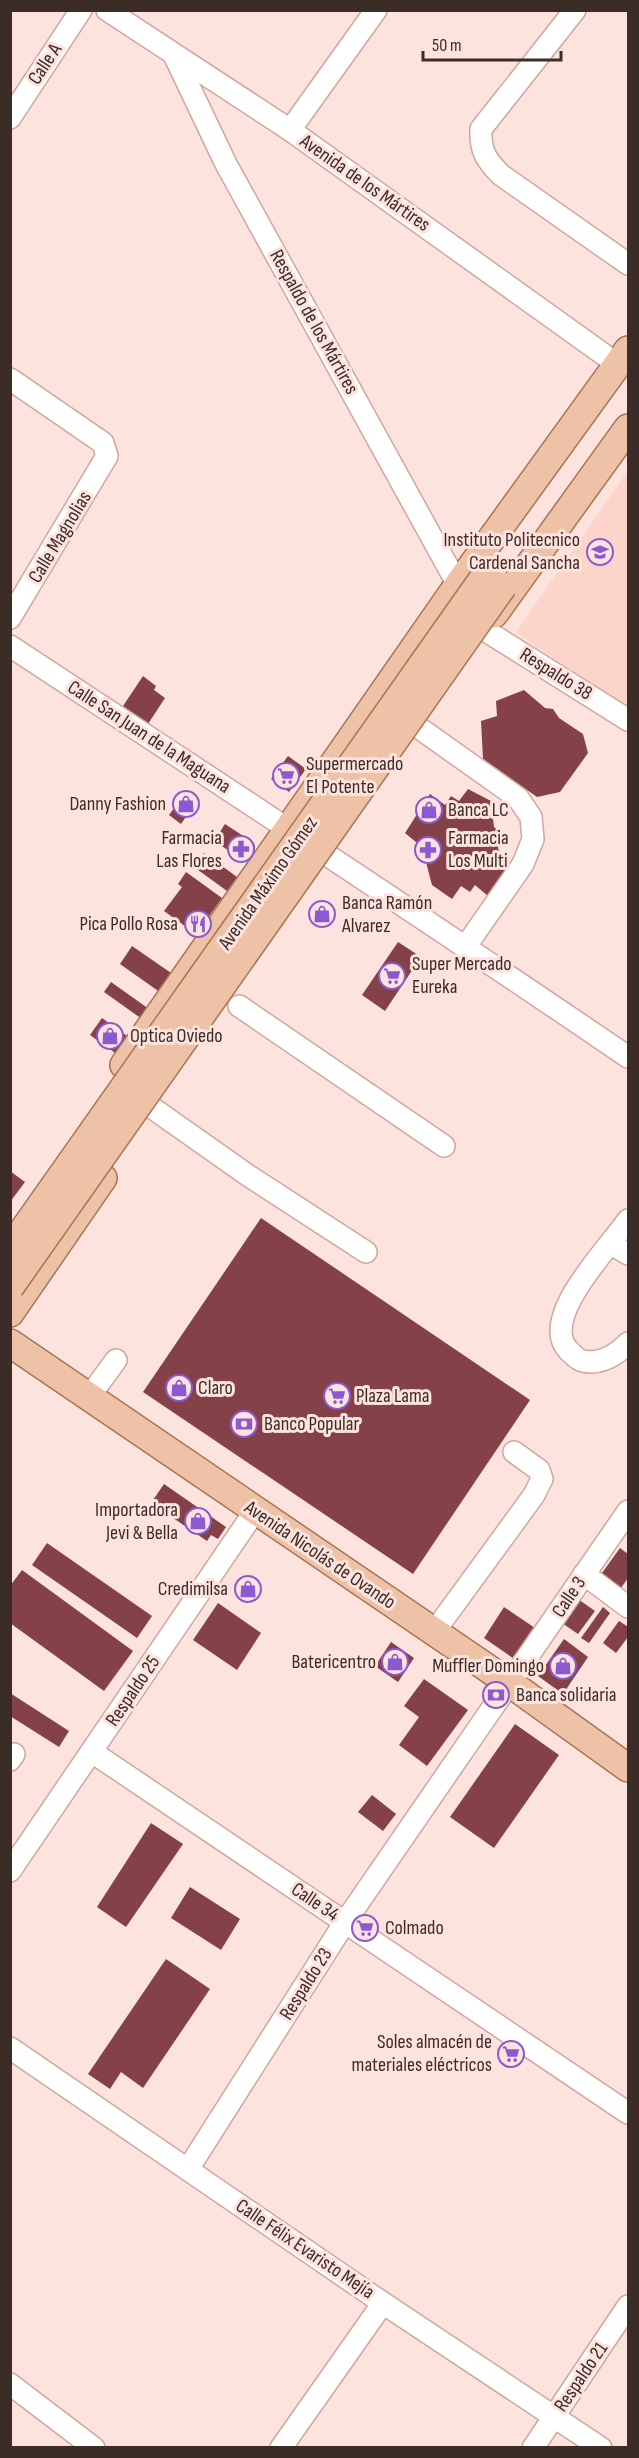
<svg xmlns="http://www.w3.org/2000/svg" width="639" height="2458" font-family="'Sofia Sans Condensed',sans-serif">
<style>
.built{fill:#fcd4ca}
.building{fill:#844147}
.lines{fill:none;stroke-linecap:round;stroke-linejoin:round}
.minor-casing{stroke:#cfa79d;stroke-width:24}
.major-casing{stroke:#a77455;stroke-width:30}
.minor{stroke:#fff;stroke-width:21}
.major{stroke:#edc2a7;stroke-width:27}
.major-bridge-casing{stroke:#a77455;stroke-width:30;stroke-linecap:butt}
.major-bridge{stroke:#edc2a7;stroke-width:27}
.labels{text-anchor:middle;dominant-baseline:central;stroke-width:6;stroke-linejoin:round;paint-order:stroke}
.street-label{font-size:20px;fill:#3c2c28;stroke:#fde3dd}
.poi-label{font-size:20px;fill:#3c2c28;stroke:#fde3dd;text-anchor:start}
</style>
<rect width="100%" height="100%" fill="#fde3dd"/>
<!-- built -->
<polygon class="built" points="628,471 628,711 516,632"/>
<!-- building -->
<g class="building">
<polygon points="143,676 156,686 154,690 165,698 148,724 123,706"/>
<polygon points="524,690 545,708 553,709 559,718 583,734 588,753 560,792 537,797 483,759 481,721 497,716 496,701"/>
<polygon points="288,756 306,769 289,792 271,779"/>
<polygon points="468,789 491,801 494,827 503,834 498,848 506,869 488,896 475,885 470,892 461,886 452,899 432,885 422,847 405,833 430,794 445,805 451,796 459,801"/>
<polygon points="184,794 196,802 181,824 169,815"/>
<polygon points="225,824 254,843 255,848 246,862 214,841"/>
<polygon points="204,853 237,877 227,891 194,867"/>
<polygon points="186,872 222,898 196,934 164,911 182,887 178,884"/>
<circle cx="322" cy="914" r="9"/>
<polygon points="398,942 421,957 385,1011 362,995"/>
<polygon points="132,946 174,975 161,993 120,964"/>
<polygon points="111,982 149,1009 142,1019 104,992"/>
<polygon points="102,1018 130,1038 118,1055 90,1035"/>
<polygon points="10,1171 25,1182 10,1202"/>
<polygon points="261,1218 530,1400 413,1574 143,1392"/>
<polygon points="164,1484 226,1527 218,1539 211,1535 207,1541 151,1503"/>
<polygon points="47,1543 152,1616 137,1638 32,1565"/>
<polygon points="620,1548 628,1554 628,1578 621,1588 602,1573"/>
<polygon points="22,1570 133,1651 104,1691 10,1623 10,1586"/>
<polygon points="578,1599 595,1611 578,1634 562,1623"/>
<polygon points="218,1603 261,1633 237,1670 193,1640"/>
<polygon points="504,1607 538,1630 517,1661 484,1638"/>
<polygon points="603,1607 610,1613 589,1643 581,1638"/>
<polygon points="619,1621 627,1626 628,1624 628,1637 616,1653 603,1643"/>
<polygon points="564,1639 588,1657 563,1694 538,1676"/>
<polygon points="391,1642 414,1658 398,1682 375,1666"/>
<polygon points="424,1679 468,1710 427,1766 399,1745 419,1717 404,1706"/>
<polygon points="10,1693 69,1731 59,1747 10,1716"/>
<polygon points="515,1724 559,1755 494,1848 450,1817"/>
<polygon points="372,1795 396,1814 383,1831 358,1812"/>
<polygon points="151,1823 183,1844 126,1927 97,1907"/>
<polygon points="190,1887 240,1919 221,1950 171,1918"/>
<polygon points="166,1959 210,1989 143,2088 121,2072 110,2089 88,2074"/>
</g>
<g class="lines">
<defs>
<g id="minor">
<polyline points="107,10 290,130 617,364"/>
<path d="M575 10 481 129C480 151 486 160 501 175L628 264"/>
<polyline points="175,57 226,164 458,585"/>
<polyline points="10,118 81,10"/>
<polyline points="290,130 376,10"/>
<polyline points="10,379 103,443 107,456 10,618"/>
<polyline points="483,629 628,720"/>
<path d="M10 646C217 782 424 918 628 1057"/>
<polyline points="415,725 518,798 531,817 533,839 523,864 466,946"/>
<polyline points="239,1006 444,1146"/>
<polyline points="151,1107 246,1174 366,1252"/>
<path d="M628 1220C610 1247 537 1319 569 1351 574 1355 577 1360 583 1361 601 1365 616 1355 628 1343"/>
<polyline points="611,1244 628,1254"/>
<polyline points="89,1397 116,1360"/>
<polyline points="584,1574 628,1607"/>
<polyline points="434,1632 534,1495 542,1479 539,1470 514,1452"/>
<polyline points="92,1752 628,2113"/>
<polyline points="10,1760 14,1754"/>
<polyline points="10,1871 255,1511"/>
<polyline points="10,2048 383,2303 601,2448"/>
<polyline points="188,2169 345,1922 628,1511"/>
<polyline points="10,2384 94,2448"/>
<polyline points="281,2448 383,2303"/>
<polyline points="533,2448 628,2306"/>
</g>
<g id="major">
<polyline points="494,614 628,428"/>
<polyline points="124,1065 458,585 628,350"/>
<polyline points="10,1313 103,1178"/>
<polyline points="10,1343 511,1684 628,1768"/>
</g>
</defs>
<!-- minor casing -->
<use href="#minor" class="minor-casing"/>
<!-- major casing -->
<use href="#major" class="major-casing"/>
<!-- minor -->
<use href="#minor" class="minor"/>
<!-- major -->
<use href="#major" class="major"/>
<defs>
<g id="major-bridge">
<polyline points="10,1249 487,573"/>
<polyline points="10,1287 503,586"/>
</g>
</defs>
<!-- major-bridge casing -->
<use href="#major-bridge" class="major-bridge-casing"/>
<!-- major-bridge -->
<use href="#major-bridge" class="major-bridge"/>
</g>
<!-- icons -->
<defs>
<symbol id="school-ring" viewBox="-11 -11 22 22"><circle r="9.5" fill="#fde3dd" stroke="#8b59d2" stroke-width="1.5"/><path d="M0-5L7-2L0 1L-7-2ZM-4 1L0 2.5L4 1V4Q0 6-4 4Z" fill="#8b59d2"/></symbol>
<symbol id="supermarket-ring" viewBox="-11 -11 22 22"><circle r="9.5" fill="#fde3dd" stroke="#8b59d2" stroke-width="1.5"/><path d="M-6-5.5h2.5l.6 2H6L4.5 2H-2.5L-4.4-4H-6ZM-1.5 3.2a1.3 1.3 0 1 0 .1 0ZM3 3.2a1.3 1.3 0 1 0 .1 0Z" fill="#8b59d2"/></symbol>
<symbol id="shop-ring" viewBox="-11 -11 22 22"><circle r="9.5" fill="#fde3dd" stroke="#8b59d2" stroke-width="1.5"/><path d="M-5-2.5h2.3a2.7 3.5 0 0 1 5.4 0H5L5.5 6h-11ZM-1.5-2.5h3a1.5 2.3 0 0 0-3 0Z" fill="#8b59d2"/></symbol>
<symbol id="pharmacy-ring" viewBox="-11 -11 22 22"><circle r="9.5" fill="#fde3dd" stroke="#8b59d2" stroke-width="1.5"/><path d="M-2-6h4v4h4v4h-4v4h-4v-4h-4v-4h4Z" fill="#8b59d2"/></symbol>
<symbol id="restaurant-ring" viewBox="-11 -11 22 22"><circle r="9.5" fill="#fde3dd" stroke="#8b59d2" stroke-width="1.5"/><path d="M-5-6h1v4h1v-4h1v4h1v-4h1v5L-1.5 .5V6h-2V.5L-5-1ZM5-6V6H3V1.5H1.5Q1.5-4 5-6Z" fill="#8b59d2"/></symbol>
<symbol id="bank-ring" viewBox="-11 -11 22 22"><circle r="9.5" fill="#fde3dd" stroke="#8b59d2" stroke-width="1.5"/><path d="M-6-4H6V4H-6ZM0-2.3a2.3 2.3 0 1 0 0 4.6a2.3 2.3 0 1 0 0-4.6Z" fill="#8b59d2"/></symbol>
</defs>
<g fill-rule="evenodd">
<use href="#school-ring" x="585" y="537" width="30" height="30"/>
<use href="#supermarket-ring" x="271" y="761" width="30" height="30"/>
<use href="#shop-ring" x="171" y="789" width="30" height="30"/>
<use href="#shop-ring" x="414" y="795" width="30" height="30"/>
<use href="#pharmacy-ring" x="226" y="834" width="30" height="30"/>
<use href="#pharmacy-ring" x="413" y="835" width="30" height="30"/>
<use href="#shop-ring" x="307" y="899" width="30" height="30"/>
<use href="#restaurant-ring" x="183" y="909" width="30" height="30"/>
<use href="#supermarket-ring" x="377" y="961" width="30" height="30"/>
<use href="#shop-ring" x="95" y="1021" width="30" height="30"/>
<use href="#shop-ring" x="164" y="1373" width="30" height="30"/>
<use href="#supermarket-ring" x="322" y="1381" width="30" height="30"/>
<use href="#bank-ring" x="229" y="1409" width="30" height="30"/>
<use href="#shop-ring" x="183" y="1506" width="30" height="30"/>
<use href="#shop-ring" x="233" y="1574" width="30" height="30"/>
<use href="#shop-ring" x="380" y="1647" width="30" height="30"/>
<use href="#shop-ring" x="548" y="1651" width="30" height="30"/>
<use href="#bank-ring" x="481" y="1680" width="30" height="30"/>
<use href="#supermarket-ring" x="350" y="1913" width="30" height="30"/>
<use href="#supermarket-ring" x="496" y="2039" width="30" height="30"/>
</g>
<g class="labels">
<!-- street labels -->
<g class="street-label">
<text transform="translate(45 64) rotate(-57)">Calle A</text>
<text transform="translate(365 183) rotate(35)">Avenida de los Mártires</text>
<text transform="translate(314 322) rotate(61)">Respaldo de los Mártires</text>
<text transform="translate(60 537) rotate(-59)">Calle Magnolias</text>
<text transform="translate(556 674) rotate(32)">Respaldo 38</text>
<text transform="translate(149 737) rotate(33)">Calle San Juan de la Maguana</text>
<text transform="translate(268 883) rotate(-55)">Avenida Máximo Gómez</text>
<text transform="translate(320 1555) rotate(34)">Avenida Nicolás de Ovando</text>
<text transform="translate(569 1597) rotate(-56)">Calle 3</text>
<text transform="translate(133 1691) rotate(-56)">Respaldo 25</text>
<text transform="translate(315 1902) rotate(34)">Calle 34</text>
<text transform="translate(306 1984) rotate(-58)">Respaldo 23</text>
<text transform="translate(305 2249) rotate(34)">Calle Félix Evaristo Mejía</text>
<text transform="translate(581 2377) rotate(-56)">Respaldo 21</text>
</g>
<!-- poi labels -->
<g class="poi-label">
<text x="580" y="540" text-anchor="end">Instituto Politecnico<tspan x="580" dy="23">Cardenal Sancha</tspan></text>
<text x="306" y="764">Supermercado<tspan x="306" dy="23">El Potente</tspan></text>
<text x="166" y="804" text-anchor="end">Danny Fashion</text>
<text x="448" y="810">Banca LC</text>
<text x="222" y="838" text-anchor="end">Farmacia<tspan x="222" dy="23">Las Flores</tspan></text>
<text x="448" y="838">Farmacia<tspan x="448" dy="23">Los Multi</tspan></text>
<text x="342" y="903">Banca Ramón<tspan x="342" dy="23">Alvarez</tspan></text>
<text x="178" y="924" text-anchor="end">Pica Pollo Rosa</text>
<text x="412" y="964">Super Mercado<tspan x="412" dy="23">Eureka</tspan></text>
<text x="130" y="1036">Optica Oviedo</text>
<text x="198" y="1388">Claro</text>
<text x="356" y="1396">Plaza Lama</text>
<text x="264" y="1424">Banco Popular</text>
<text x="178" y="1510" text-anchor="end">Importadora<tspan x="178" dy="23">Jevi &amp; Bella</tspan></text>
<text x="228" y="1589" text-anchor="end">Credimilsa</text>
<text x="376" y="1662" text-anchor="end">Batericentro</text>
<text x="544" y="1666" text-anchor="end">Muffler Domingo</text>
<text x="516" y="1695">Banca solidaria</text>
<text x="385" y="1928">Colmado</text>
<text x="492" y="2042" text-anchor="end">Soles almacén de<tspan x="492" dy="23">materiales eléctricos</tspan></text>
</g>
</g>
<!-- border -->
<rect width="639" height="2458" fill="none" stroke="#3c2c28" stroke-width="24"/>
<!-- scale -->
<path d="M423 51v9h138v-9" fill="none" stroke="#3c2c28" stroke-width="3"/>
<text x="432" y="51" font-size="18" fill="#3c2c28" stroke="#fde3dd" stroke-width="4.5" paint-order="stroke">50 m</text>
</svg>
